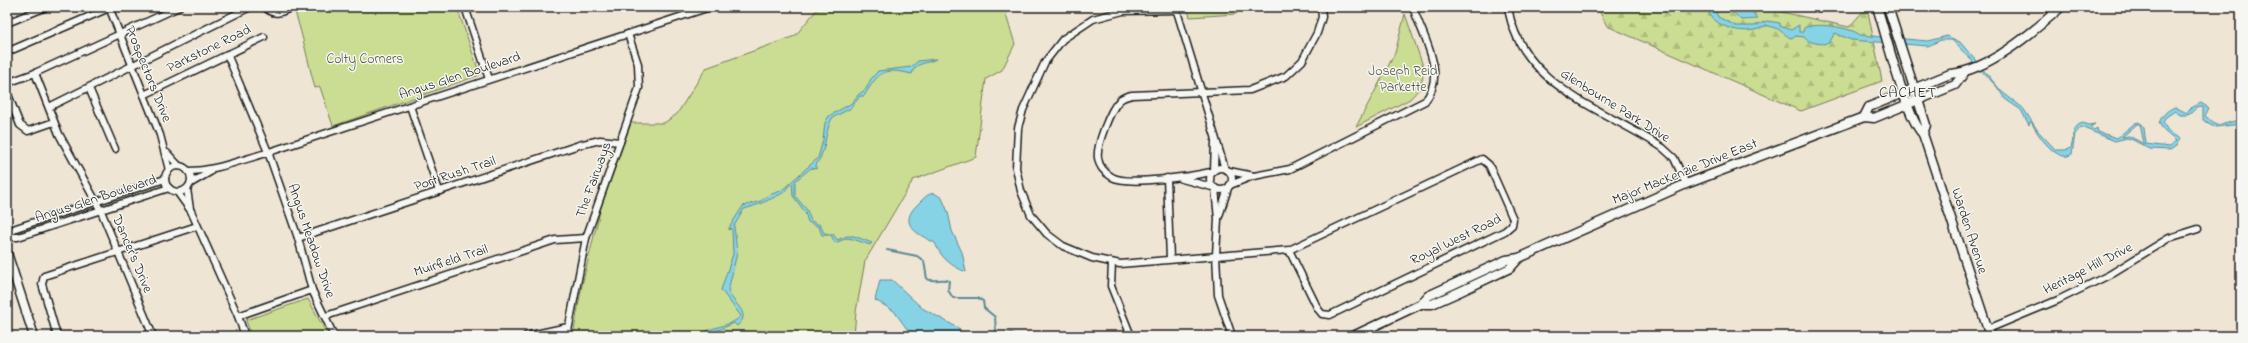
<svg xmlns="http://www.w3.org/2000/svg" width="2248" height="343" font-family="'Indie Flower',sans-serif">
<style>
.green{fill:#cbdd92;stroke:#747c57}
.forest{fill:url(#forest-firs);stroke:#747c57}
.water{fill:#87d3e6;stroke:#5c8a95;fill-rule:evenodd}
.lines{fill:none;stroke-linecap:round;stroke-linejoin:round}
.stream{stroke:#5c8a95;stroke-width:2}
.minor-casing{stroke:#1c1c1c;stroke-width:9}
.major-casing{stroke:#1c1c1c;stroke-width:11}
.minor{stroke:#f6f6f2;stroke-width:6}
.major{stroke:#f6f6f2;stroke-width:8}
.labels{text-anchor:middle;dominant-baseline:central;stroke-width:3;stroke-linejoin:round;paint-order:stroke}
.street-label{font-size:14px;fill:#1c1c1c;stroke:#f6f6f2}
.park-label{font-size:14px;fill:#51563f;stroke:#f6f6f2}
.neighbourhood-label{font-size:15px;letter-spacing:1px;fill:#1c1c1c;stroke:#f6f6f2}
</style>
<defs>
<pattern id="forest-firs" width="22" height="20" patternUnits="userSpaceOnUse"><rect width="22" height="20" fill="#cbdd92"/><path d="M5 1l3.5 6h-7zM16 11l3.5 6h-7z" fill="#aebd7d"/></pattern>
</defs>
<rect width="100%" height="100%" fill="#efe5d5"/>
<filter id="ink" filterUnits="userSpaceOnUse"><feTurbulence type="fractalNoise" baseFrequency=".025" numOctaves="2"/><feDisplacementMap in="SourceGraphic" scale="8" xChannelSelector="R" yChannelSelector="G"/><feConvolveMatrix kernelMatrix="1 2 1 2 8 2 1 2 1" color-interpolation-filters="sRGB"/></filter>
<g filter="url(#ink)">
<!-- green -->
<g class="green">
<path d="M299 7H457L480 75 333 126 320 87 315 88C308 62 303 36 294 9Z"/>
<polygon points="819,7 1013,7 1006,15 1015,44 1002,70 986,79 976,157 913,180 865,261 856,312 854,336 573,336 582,285 601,207 631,123 664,123 677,114 706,68 795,36"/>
<polygon points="1187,7 1242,7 1236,14 1190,17"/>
<polygon points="1405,14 1424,69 1421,87 1410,99 1356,127 1395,53"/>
<polygon points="308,299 328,336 251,336 246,320"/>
</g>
<!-- forest -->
<polygon class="forest" points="1597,7 1759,7 1849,27 1867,7 1882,81 1801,111 1607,26"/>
<!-- water -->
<g class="water">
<path d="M1707 7H1714L1718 17 1736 26H1754L1767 21 1780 23V26L1791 30 1799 25V32H1803L1804 28C1814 22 1851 27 1860 35L1928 41 1947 36 1960 42 2002 92 2023 108 2038 131 2056 150H2065L2071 148C2074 138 2071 127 2082 123L2088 125 2095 124 2090 127 2094 130 2097 128 2098 132 2117 138 2135 123 2139 122 2144 128 2146 144 2169 147 2176 141 2164 131 2159 123C2162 115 2167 110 2175 107L2187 113 2192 107 2201 103 2209 108 2205 116 2216 124C2225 126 2232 120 2241 120V124L2216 127 2203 120V107C2194 106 2193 114 2187 115H2180L2175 111 2166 117 2163 123 2169 132 2180 139 2176 146 2170 150 2150 149 2133 140 2127 138 2115 141 2081 127 2075 134 2072 154C2058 165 2036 133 2032 123L2030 122 2029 125 2021 110 2005 99 1997 87 1952 40H1941L1928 46 1851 40 1835 33 1829 43C1822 45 1808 43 1804 37L1797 36 1790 38 1778 29 1766 25C1750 38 1710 28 1707 7ZM2137 124H2140L2144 144 2129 136 2122 137Z"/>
<polygon points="1741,7 1751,10 1758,19 1741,20 1733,12"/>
<path d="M936 59C927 64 914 62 912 74 882 67 879 72 864 96H860L851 108 832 118C824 134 827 150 816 165V169L811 168 795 181V196L807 210 811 221 820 225 824 233 833 234 837 240 847 236H854L872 243 870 245 853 239 847 238 835 243 831 235H822L819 227 808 222 805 212 793 196 792 183C787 186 786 192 781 194 769 200 756 206 744 209L734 226 737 253 728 291C733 304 753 313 737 326L734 323C728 326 705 336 699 336 711 325 730 328 741 316L721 290 733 254 732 230 731 228 729 230V228L743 206 761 201 769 195 781 191 818 158 823 140 825 123 829 116 852 103 858 95 866 89 871 79 878 71 911 67 918 61Z"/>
<path d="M934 193 942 198 948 212 952 231 962 252 966 272C951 266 941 258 935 243 915 233 897 223 919 203 924 198 927 194 934 193Z"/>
<polygon points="880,280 892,280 922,308 960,329 960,336 912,336 894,311 875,300"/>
</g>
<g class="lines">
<!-- stream -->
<path class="stream" d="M887 250 917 256 924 261 927 279C935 283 942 277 949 281L948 290 953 298H978L983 301 984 308 995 317 996 333 998 336 1011 333 1018 336"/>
<defs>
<g id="minor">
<polyline points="109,7 160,135 169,170"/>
<path d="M265 7C274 17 282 12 292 7"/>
<polyline points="465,7 489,79"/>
<path d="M1508 7C1520 87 1605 109 1663 148L1674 158 1686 184"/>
<polyline points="1176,8 1225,169"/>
<polyline points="1176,10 1123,11 1093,19 1063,39 1045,62 1023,110 1018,128 1016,168 1021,191 1031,215 1047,234 1063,246 1092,258 1120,264 1289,250 1482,159 1489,165 1513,219 1512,225 1505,231 1330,315 1322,314 1318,309 1289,250"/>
<polyline points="7,23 46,7"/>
<polyline points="7,52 109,8"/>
<polyline points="227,54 268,152 298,238 312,290 334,336"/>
<polyline points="7,72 11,82"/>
<polyline points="35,73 59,134 101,211 153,336"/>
<polyline points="7,83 35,73 179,7"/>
<polyline points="89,88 115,149"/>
<polyline points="7,92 20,125 28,131 54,122"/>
<polyline points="144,95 264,37"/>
<polyline points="410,106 439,191"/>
<polyline points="49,107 250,7"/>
<polyline points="167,153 179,166"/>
<circle cx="178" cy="179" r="13"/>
<circle cx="1221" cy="179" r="11"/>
<polyline points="1214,170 1215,141"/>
<path d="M188 171C214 171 238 161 263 154L710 7"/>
<path d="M1229 171 1254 176 1290 169 1425 101C1448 73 1422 36 1413 7"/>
<path d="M1211 172C1193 176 1127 186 1112 177 1105 173 1099 166 1098 158 1096 146 1110 110 1119 101 1122 97 1127 96 1132 95L1250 90 1286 76 1302 61 1317 33 1322 17 1321 7"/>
<polyline points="1167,178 1170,259"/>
<polyline points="1182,179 1212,187"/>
<polyline points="191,183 210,172"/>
<polyline points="1230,185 1253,176"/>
<polyline points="1215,188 1218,219 1216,255 1218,295 1232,336"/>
<polyline points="187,189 190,209"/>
<polyline points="178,193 191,211 238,316 245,336"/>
<polyline points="1219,216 1228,188"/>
<polyline points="7,234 16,228 165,179"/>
<polyline points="7,237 18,237 169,188"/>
<polyline points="298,238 579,145 600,140 620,142"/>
<polyline points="1112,263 1111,286 1131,336"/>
<polyline points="238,316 312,290"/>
<polyline points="326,316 555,240 586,238"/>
<polyline points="1988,329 2058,300 2109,275 2169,238 2198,229"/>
<polyline points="7,330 9,336"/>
<polyline points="57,336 42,284 44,276 197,226"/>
<polyline points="526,336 568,327"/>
<polyline points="567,336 586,238 639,88 638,64 628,34"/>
</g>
<g id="major">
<path d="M1877 7C1886 34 1906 118 1923 134L1990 336"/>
<polyline points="1888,7 1926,125 1923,134"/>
<path d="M1864 117 1869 107 1950 74C1988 71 2033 32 2061 7"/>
<polyline points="7,253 34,336"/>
<polyline points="1421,304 1432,304 1459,292 1510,268 1519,258"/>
<polyline points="1353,336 1421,304 1428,296 1506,260 1519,258 1686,184 1864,117 1874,118 1955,85 1964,73"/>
</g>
</defs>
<!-- minor casing -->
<use href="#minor" class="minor-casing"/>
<!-- major casing -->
<use href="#major" class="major-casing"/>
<!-- minor -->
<use href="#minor" class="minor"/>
<!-- major -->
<use href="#major" class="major"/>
</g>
</g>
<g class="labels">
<!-- street labels -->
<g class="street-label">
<text transform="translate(209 49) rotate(-26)">Parkstone Road</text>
<text transform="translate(148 74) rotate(68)">Prospectors Drive</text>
<text transform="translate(460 76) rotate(-18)">Angus Glen Boulevard</text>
<text transform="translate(1615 106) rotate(32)">Glenbourne Park Drive</text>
<text transform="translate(1685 172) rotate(-22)">Major MacKenzie Drive East</text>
<text transform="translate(455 174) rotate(-18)">Port Rush Trail</text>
<text transform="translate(594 180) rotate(-70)">The Fairways</text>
<text transform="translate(96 199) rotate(-18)">Angus Glen Boulevard</text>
<text transform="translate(1969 231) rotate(72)">Warden Avenue</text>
<text transform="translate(1456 240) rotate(-26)">Royal West Road</text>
<text transform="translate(311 241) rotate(71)">Angus Meadow Drive</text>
<text transform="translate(132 254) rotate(67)">Dancer's Drive</text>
<text transform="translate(451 261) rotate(-18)">Muirfield Trail</text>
<text transform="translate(2088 269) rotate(-27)">Heritage Hill Drive</text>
</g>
<!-- park labels -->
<g class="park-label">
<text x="365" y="59">Colty Corners</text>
<text x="1403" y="71">Joseph Reid<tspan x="1403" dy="16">Parkette</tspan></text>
</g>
<!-- neighbourhood labels -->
<g class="neighbourhood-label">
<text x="1908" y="93">CACHET</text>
</g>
</g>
<!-- margin -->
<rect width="2248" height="343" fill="none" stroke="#f6f6f2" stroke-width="24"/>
<rect x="12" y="12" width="2224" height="319" fill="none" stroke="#1c1c1c" stroke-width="1.5" filter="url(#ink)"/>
</svg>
